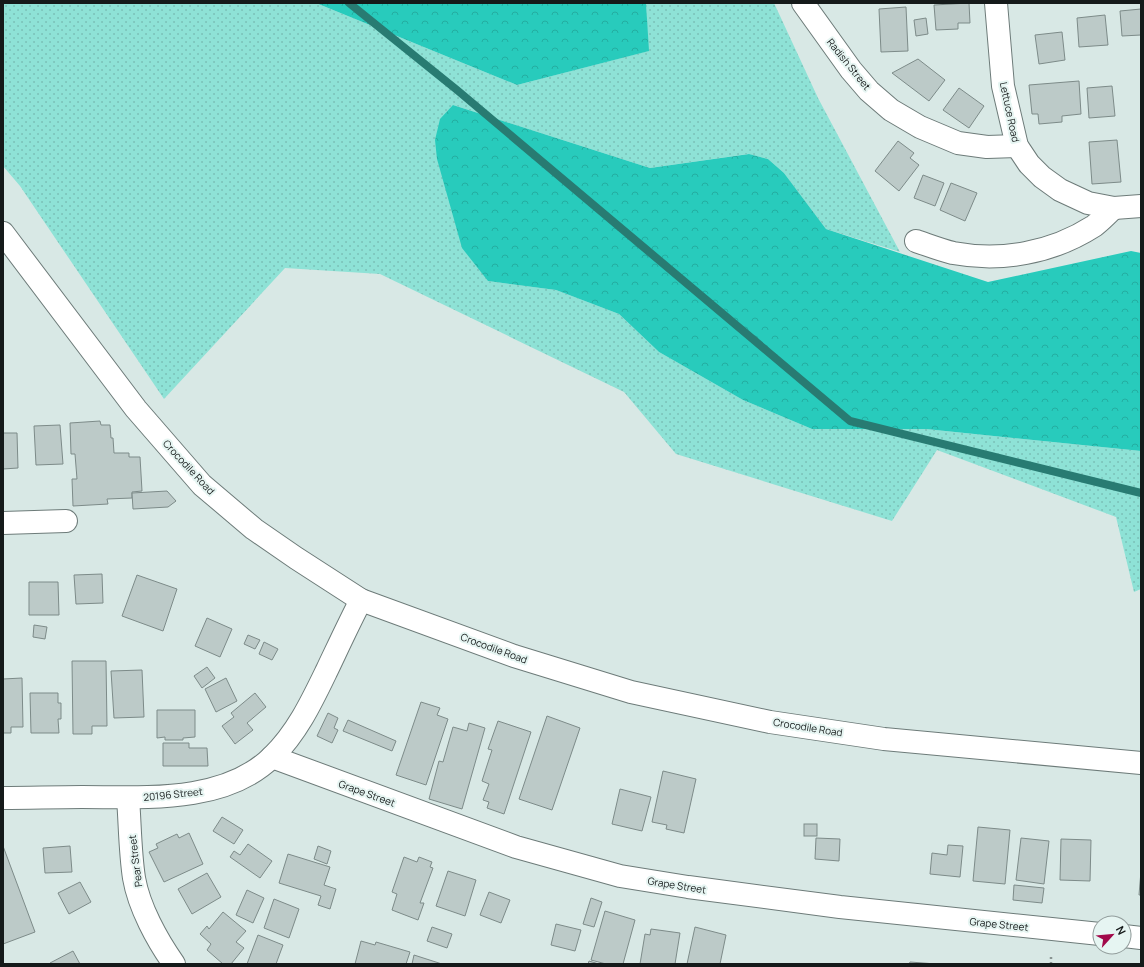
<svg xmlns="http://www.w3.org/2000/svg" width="1144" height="967" font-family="Manrope,sans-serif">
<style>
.grass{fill:url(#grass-dots)}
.forest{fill:url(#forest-crowns)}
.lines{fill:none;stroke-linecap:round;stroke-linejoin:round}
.stream{stroke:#287b72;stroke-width:8}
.building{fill:#bccac8;stroke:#7d8b89}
.minor-casing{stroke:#6d7b79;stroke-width:24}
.path{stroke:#899492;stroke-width:2.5;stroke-dasharray:2 3;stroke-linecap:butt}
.minor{stroke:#fff;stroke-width:22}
.labels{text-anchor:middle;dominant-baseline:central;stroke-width:4;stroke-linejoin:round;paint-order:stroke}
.street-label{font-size:10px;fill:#151a1a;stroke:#e6f5f2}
</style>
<defs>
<pattern id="grass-dots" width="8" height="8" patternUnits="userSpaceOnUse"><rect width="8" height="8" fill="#8ee2d6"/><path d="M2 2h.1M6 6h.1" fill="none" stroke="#7ac1b7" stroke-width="1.8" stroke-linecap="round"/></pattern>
<pattern id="forest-crowns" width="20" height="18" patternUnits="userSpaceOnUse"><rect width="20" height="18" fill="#28cbbc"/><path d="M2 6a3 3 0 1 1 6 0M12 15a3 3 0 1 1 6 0" fill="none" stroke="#23aea1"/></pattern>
</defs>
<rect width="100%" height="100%" fill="#d8e8e5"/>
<!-- grass -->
<polygon class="grass" points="3,3 316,3 517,85 648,51 646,3 774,3 818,98 900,252 826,229 784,173 768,159 748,154 650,168 453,105 488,281 556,290 619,314 659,352 743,400 812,429 926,429 1141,451 1141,589 1134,592 1116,517 937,450 892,521 676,454 624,392 380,274 285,268 164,399 20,186 3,166"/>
<!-- forest -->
<g class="forest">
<polygon points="316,3 646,3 649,51 517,85"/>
<polygon points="453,105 650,168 749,154 768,159 784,173 826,229 988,282 1131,251 1141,253 1141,451 926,429 812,429 743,400 659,352 619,314 556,290 488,281 462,248 437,159 435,140 440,119"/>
</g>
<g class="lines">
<!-- stream -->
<polyline class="stream" points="349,3 457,90 850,421 1141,493"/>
</g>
<!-- building -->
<g class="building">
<polygon points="969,3 970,23 958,23 958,29 936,30 934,5"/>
<polygon points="906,7 908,51 881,52 879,9"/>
<polygon points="1141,9 1141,35 1122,36 1120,11"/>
<polygon points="1105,15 1108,45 1079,47 1077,18"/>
<polygon points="926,18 928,34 916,36 914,20"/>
<polygon points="1062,32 1065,60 1039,64 1035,35"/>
<polygon points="918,59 945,80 929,101 892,73"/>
<polygon points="1079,81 1081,114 1062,116 1062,122 1039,124 1038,114 1032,114 1029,85"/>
<polygon points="1112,86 1115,116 1089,118 1087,88"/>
<polygon points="959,88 984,106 969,128 943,110"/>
<polygon points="1117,140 1121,182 1092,184 1089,142"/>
<polygon points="898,141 914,153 910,158 919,165 899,191 875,171"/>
<polygon points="923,175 944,183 935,206 914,198"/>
<polygon points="951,183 977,193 965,221 940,210"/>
<polygon points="100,421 101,425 110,425 111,438 113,438 114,453 129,453 129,457 140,457 142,491 132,492 132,498 107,499 108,504 73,506 72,479 77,479 75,454 71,454 70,423"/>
<polygon points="60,425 63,464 36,465 34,426"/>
<polygon points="3,433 17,433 18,468 3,469"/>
<polygon points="167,491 176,501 168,507 133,509 132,493"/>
<polygon points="102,574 103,603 76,604 74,575"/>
<polygon points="137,575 177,589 163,631 122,616"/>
<polygon points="29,582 58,582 59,615 29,615"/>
<polygon points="207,618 232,629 220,657 195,646"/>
<polygon points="34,625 47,627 45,639 33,637"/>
<polygon points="248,635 260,640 255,649 244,644"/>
<polygon points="264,642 278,649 272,660 259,654"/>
<polygon points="72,661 106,661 107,726 92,726 92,734 73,734"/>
<polygon points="207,667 215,678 202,688 194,676"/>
<polygon points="142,670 144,717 114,718 111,671"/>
<polygon points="22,678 23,727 11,727 11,733 3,733 3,679"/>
<polygon points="226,678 237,701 216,712 205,689"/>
<polygon points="30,693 58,693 58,703 61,703 61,719 58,719 59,733 31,733"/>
<polygon points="255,693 266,707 247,723 253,730 235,744 222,726 234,717 231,713"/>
<polygon points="421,702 440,708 437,715 448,719 426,785 396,775"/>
<polygon points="157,710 195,710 195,737 183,738 183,740 165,740 165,737 157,738"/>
<polygon points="328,713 338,718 334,728 338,730 332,743 317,736"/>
<polygon points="547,716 580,728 552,810 519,799"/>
<polygon points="348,720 396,741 392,751 343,731"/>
<polygon points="498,721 531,732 504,814 487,808 489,802 483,800 489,784 482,781 492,750 488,749"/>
<polygon points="469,723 485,728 462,809 429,799 439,761 443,762 453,727 467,731"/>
<polygon points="163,743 189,743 189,748 207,748 208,766 163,766"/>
<polygon points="663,771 696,779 684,833 666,829 667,825 652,822"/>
<polygon points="620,789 651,797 642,831 612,824"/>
<polygon points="222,817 243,830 234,844 213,831"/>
<rect x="804" y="824" width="13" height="12"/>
<polygon points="978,827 1010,830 1005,884 973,881"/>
<polygon points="189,833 203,864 164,882 149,852 158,848 156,844 177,834 179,838"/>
<polygon points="816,838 840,839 839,861 815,859"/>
<polygon points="1021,838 1049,841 1044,884 1016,880"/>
<polygon points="1061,839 1091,840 1090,881 1060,880"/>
<polygon points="248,844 272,861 260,878 230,857 234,851 240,855"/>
<polygon points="948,845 963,846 960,877 930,874 932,853 947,855"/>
<polygon points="3,846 35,932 3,944"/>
<polygon points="70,846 72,872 45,873 43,848"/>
<polygon points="318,846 331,851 327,864 314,859"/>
<polygon points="288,854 330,867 324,885 336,889 330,909 318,905 321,896 279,883"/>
<polygon points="404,857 417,862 419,857 432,862 430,867 433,868 420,903 424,903 418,920 392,910 397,894 392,892"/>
<polygon points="448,871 476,880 465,916 436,906"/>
<polygon points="1141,871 1141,895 1139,895"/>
<polygon points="207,873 221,897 192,914 178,889"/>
<polygon points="80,882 91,902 69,914 58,893"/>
<polygon points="1014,885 1044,888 1042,903 1013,900"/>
<polygon points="247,890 264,898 253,923 236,915"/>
<polygon points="489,892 510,900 501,923 480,915"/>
<polygon points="591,898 602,902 594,927 583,924"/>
<polygon points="274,899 299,909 289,938 264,928"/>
<polygon points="605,911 635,920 623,964 606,964 591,960"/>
<polygon points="223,912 246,931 236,942 244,948 231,964 223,964 207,950 211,944 200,934 207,926 209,929"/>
<polygon points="556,924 581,930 575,951 551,945"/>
<polygon points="432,927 452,934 447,948 427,941"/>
<polygon points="695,927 726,935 720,964 687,964"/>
<polygon points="651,929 680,933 675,964 640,964 645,934 650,935"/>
<polygon points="258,935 283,945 276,964 247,964"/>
<polygon points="361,941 375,945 376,942 410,952 406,964 355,964"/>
<polygon points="73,951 80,964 51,964 50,963"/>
<polygon points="414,955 442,964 412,964"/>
<polygon points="589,961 599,964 588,964"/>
<polygon points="910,962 936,964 909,964"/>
</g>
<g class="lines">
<defs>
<g id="minor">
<polyline points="803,3 851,70 869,91 891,110 920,127 958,143 987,147 1017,146"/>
<polyline points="996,3 1003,86 1017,146 1029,164 1042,177 1060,190 1088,203 1114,208 1141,206"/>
<polyline points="3,233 136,409 202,485 254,529 296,558 361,600 514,656 631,692 770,722 884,739 1141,763"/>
<path d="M916 241C928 245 941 250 953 253 1001 262 1052 253 1094 226 1101 221 1107 214 1114 208"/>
<polyline points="3,523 66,521"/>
<polyline points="272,757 516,847 620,876 688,887 840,907 1100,934"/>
<path d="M3 798C29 798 55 797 82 797 143 797 224 804 272 757 297 733 312 701 327 670 338 647 349 623 361 600"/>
<path d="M128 798C130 824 130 852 134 878 139 907 157 940 174 964"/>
<polyline points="1124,936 1141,938"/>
</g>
</defs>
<!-- minor casing -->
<use href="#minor" class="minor-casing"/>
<!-- path -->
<polyline class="path" points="1051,964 1051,954"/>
<!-- minor -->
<use href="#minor" class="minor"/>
</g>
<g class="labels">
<!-- street labels -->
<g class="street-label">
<text transform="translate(849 64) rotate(51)">Radish Street</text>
<text transform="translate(1010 112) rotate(78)">Lettuce Road</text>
<text transform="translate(189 467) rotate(47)">Crocodile Road</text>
<text transform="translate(494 648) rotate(20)">Crocodile Road</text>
<text transform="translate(808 727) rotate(9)">Crocodile Road</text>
<text transform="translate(367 793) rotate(20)">Grape Street</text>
<text transform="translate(173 794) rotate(-6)">20196 Street</text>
<text transform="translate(135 861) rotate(-97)">Pear Street</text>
<text transform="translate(677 885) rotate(9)">Grape Street</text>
<text transform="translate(999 924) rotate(6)">Grape Street</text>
</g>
</g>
<!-- border -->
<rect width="1144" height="967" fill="none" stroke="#151a1a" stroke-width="8"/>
<!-- north arrow -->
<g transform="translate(1112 935) rotate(63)"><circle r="19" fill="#e6f5f2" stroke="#929d9c"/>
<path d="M0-3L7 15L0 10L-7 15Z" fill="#a1094a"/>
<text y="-6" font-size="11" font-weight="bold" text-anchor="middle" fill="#151a1a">N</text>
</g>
</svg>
